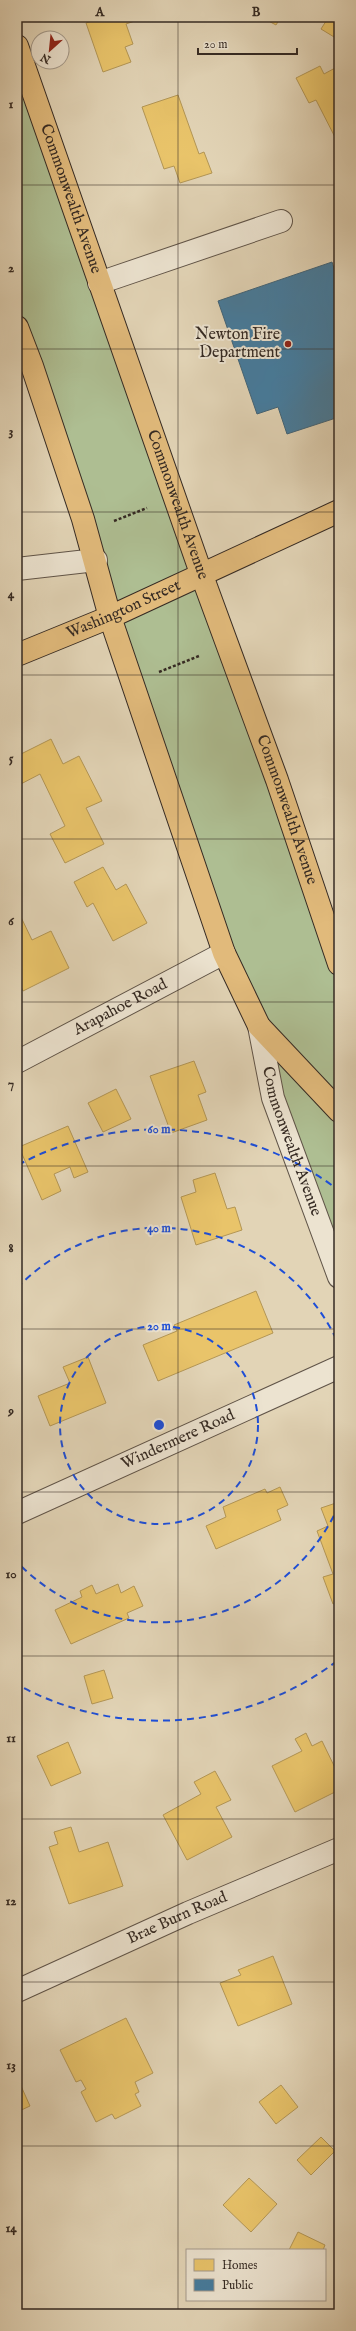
<svg xmlns="http://www.w3.org/2000/svg" width="356" height="2331" font-family="'IM FELL English',serif">
<style>
.green{fill:#aebe92;stroke:#72745a}
.homes{fill:#e9c46a;stroke:#b39655}
.public{fill:#457b9d;stroke:#406378}
.lines{fill:none;stroke-linecap:round;stroke-linejoin:round}
.minor-casing{stroke:#605448;stroke-width:24}
.major-casing{stroke:#352a23;stroke-width:24}
.path{stroke:#352a23;stroke-width:2.5;stroke-dasharray:3 2;stroke-linecap:butt}
.minor{stroke:#ece3d0;stroke-width:22}
.major{stroke:#e1ba7b;stroke-width:22}
.grid{fill:none;stroke:#352a23;stroke-width:1;stroke-opacity:0.55}
.ring{fill:none;stroke:#1d4ed8;stroke-width:2;stroke-dasharray:7 5}
.poi-dot{fill:#8f2418;stroke:#ece3d0;stroke-width:1.5}
.labels{text-anchor:middle;dominant-baseline:central;stroke-width:4;stroke-linejoin:round;paint-order:stroke}
.street-label{font-size:16px;fill:#352a23;stroke:#ece3d0}
.poi-label{font-size:16px;fill:#352a23;stroke:#ece3d0;text-anchor:end}
.centre{fill:#1d4ed8;stroke:#ece3d0;stroke-width:2}
.ring-label{font-size:12px;text-anchor:middle;font-weight:bold;fill:#1d4ed8;stroke:#ece3d0;stroke-width:4;stroke-linejoin:round;paint-order:stroke}
.neatline{fill:none;stroke:#352a23;stroke-width:1.5}
.grid-label{font-size:13px;text-anchor:middle;font-weight:bold;fill:#352a23}
</style>
<rect width="100%" height="100%" fill="#e2d4b6"/>
<filter id="stains"><feTurbulence type="fractalNoise" baseFrequency=".005" numOctaves="4"/><feColorMatrix values="0 0 0 0 .2 0 0 0 0 .09 0 0 0 0 .02 0 0 0 .5 -.17"/></filter>
<radialGradient id="worn" r=".72"><stop offset=".6" stop-color="#630" stop-opacity="0"/><stop offset="1" stop-color="#630" stop-opacity=".3"/></radialGradient>
<!-- green -->
<polygon class="green" points="17,46 339,964 339,1275 17,347"/>
<!-- homes -->
<g class="homes">
<polygon points="105,17 146,17 126,24 133,44 125,47 131,62 103,72 86,23"/>
<polygon points="261,17 281,17 276,25"/>
<polygon points="326,17 339,17 339,40 321,29 328,18"/>
<polygon points="320,66 324,74 337,67 339,70 339,145 316,100 309,103 296,78"/>
<polygon points="178,95 199,154 204,152 212,173 180,183 174,166 164,169 142,107"/>
<polygon points="51,739 63,764 79,756 102,801 86,808 104,844 65,863 50,834 65,826 40,774 17,786 17,756"/>
<polygon points="103,867 116,890 126,884 147,923 113,941 93,903 87,907 74,882"/>
<polygon points="19,913 32,940 51,931 69,968 23,991 17,978 17,914"/>
<polygon points="194,1061 206,1092 198,1095 207,1120 171,1133 150,1076"/>
<polygon points="116,1089 131,1119 103,1132 88,1103"/>
<polygon points="68,1126 88,1172 74,1178 70,1167 54,1174 61,1191 42,1200 19,1147"/>
<polygon points="215,1173 227,1209 235,1207 242,1230 196,1245 181,1197 196,1192 193,1180"/>
<polygon points="256,1291 273,1333 158,1381 143,1345 177,1331 174,1325"/>
<polygon points="88,1357 106,1403 50,1426 38,1396 70,1383 63,1367"/>
<polygon points="280,1487 288,1505 277,1510 281,1520 216,1549 206,1526 226,1517 223,1507 265,1489 267,1493"/>
<polygon points="339,1502 339,1601 333,1604 323,1577 333,1574 317,1531 328,1526 321,1508"/>
<polygon points="118,1584 121,1593 134,1586 143,1606 127,1613 129,1618 71,1644 55,1610 82,1597 80,1591 92,1585 96,1594"/>
<polygon points="104,1670 113,1698 92,1704 84,1676"/>
<polygon points="306,1733 312,1746 322,1741 339,1776 339,1790 295,1812 272,1766 302,1751 295,1739"/>
<polygon points="68,1742 81,1773 51,1786 37,1756"/>
<polygon points="215,1771 231,1800 216,1807 232,1837 187,1860 163,1815 201,1794 194,1782"/>
<polygon points="71,1827 79,1852 108,1842 123,1886 69,1904 49,1847 58,1844 54,1832"/>
<polygon points="273,1956 292,2004 238,2026 220,1983 241,1975 238,1970"/>
<polygon points="126,2018 153,2073 135,2082 139,2092 135,2094 141,2106 115,2119 112,2114 96,2122 81,2092 86,2089 81,2080 76,2082 60,2050"/>
<polygon points="17,2077 30,2106 17,2112"/>
<polygon points="281,2085 298,2107 276,2124 259,2102"/>
<polygon points="321,2137 335,2151 311,2175 297,2160"/>
<polygon points="249,2178 277,2204 251,2232 223,2205"/>
<polygon points="298,2232 325,2245 323,2250 289,2250"/>
</g>
<!-- public -->
<polygon class="public" points="332,262 339,284 339,417 287,434 278,407 257,414 218,301"/>
<g class="lines">
<defs>
<g id="minor">
<polyline points="99,283 281,221"/>
<polyline points="17,569 96,560"/>
<path id="s1" d="M259 1026 273 1098 339 1277"/>
<path id="s2" d="M17 1062 224 953"/>
<path id="s3" d="M17 1513 339 1367"/>
<path id="s4" d="M17 1991 188 1913 339 1849"/>
</g>
<g id="major">
<path id="s5" d="M17 46 201 573 277 780 339 964"/>
<polyline points="17,327 32,366 83,519 110,617 224,953 259,1026 339,1111"/>
<path id="s6" d="M17 655 110 617 339 511"/>
</g>
</defs>
<!-- minor casing -->
<use href="#minor" class="minor-casing"/>
<!-- major casing -->
<use href="#major" class="major-casing"/>
<!-- path -->
<g class="path">
<polyline points="114,521 147,508"/>
<polyline points="159,672 199,656"/>
</g>
<!-- minor -->
<use href="#minor" class="minor"/>
<!-- major -->
<use href="#major" class="major"/>
</g>
<!-- grid -->
<path class="grid" d="M178 17V2314M17 185H339M17 349H339M17 512H339M17 675H339M17 839H339M17 1002H339M17 1166H339M17 1329H339M17 1492H339M17 1656H339M17 1819H339M17 1982H339M17 2146H339"/>
<!-- distance rings -->
<g class="ring">
<circle cx="159" cy="1425" r="99"/>
<path d="M339 1505A197 197 0 0 1 17 1562M17 1288A197 197 0 0 1 339 1345"/>
<path d="M337 1661A296 296 0 0 1 18 1685M18 1165A296 296 0 0 1 337 1189"/>
</g>
<!-- markers -->
<circle class="poi-dot" cx="288" cy="344" r="4"/>
<g class="labels">
<!-- street labels -->
<g class="street-label">
<text stroke="none"><textPath href="#s5" startOffset="162">Commonwealth Avenue</textPath></text>
<text stroke="none"><textPath href="#s5" startOffset="486">Commonwealth Avenue</textPath></text>
<text stroke="none"><textPath href="#s6" startOffset="116">Washington Street</textPath></text>
<text stroke="none"><textPath href="#s5" startOffset="810">Commonwealth Avenue</textPath></text>
<text stroke="none"><textPath href="#s2" startOffset="117">Arapahoe Road</textPath></text>
<text stroke="none"><textPath href="#s1" startOffset="120">Commonwealth Avenue</textPath></text>
<text stroke="none"><textPath href="#s3" startOffset="177">Windermere Road</textPath></text>
<text stroke="none"><textPath href="#s4" startOffset="176">Brae Burn Road</textPath></text>
</g>
<!-- poi labels -->
<g class="poi-label">
<text x="280" y="335">Newton Fire<tspan x="280" dy="18">Department</tspan></text>
</g>
</g>
<circle cx="159" cy="1425" r="6" class="centre"/>
<g class="ring-label">
<text x="159" y="1133">60 m</text>
<text x="159" y="1232">40 m</text>
<text x="159" y="1330">20 m</text>
</g>
<!-- margin -->
<rect width="356" height="2331" fill="none" stroke="#e2d4b6" stroke-width="44"/>
<!-- legend -->
<rect x="186" y="2249" width="140" height="52" fill="#ece3d0" stroke="#a3998b"/>
<rect x="194" y="2259" width="20" height="12" fill="#e9c46a" stroke="#a3998b"/>
<text x="222" y="2269" font-size="12" fill="#352a23">Homes</text>
<rect x="194" y="2279" width="20" height="12" fill="#457b9d" stroke="#a3998b"/>
<text x="222" y="2289" font-size="12" fill="#352a23">Public</text>
<!-- north arrow -->
<g transform="translate(50 50) rotate(207)"><circle r="19" fill="#ece3d0" stroke="#a3998b"/>
<path d="M0-3L7 15L0 10L-7 15Z" fill="#8f2418"/>
<text y="-6" font-size="11" font-weight="bold" text-anchor="middle" fill="#352a23">N</text>
</g>
<!-- scale -->
<path d="M198 48v6h99v-6" fill="none" stroke="#352a23" stroke-width="2"/>
<text x="204" y="48" font-size="12" fill="#352a23" stroke="#ece3d0" stroke-width="3" paint-order="stroke">20 m</text>
<rect x="22" y="22" width="312" height="2287" class="neatline"/>
<g class="grid-label">
<text x="100" y="16">A</text>
<text x="256" y="16">B</text>
<text x="11" y="108">1</text>
<text x="11" y="272">2</text>
<text x="11" y="435">3</text>
<text x="11" y="598">4</text>
<text x="11" y="762">5</text>
<text x="11" y="925">6</text>
<text x="11" y="1088">7</text>
<text x="11" y="1252">8</text>
<text x="11" y="1415">9</text>
<text x="11" y="1578">10</text>
<text x="11" y="1742">11</text>
<text x="11" y="1905">12</text>
<text x="11" y="2069">13</text>
<text x="11" y="2232">14</text>
</g>
<rect width="100%" height="100%" filter="url(#stains)"/>
<rect width="100%" height="100%" fill="url(#worn)"/>
</svg>
